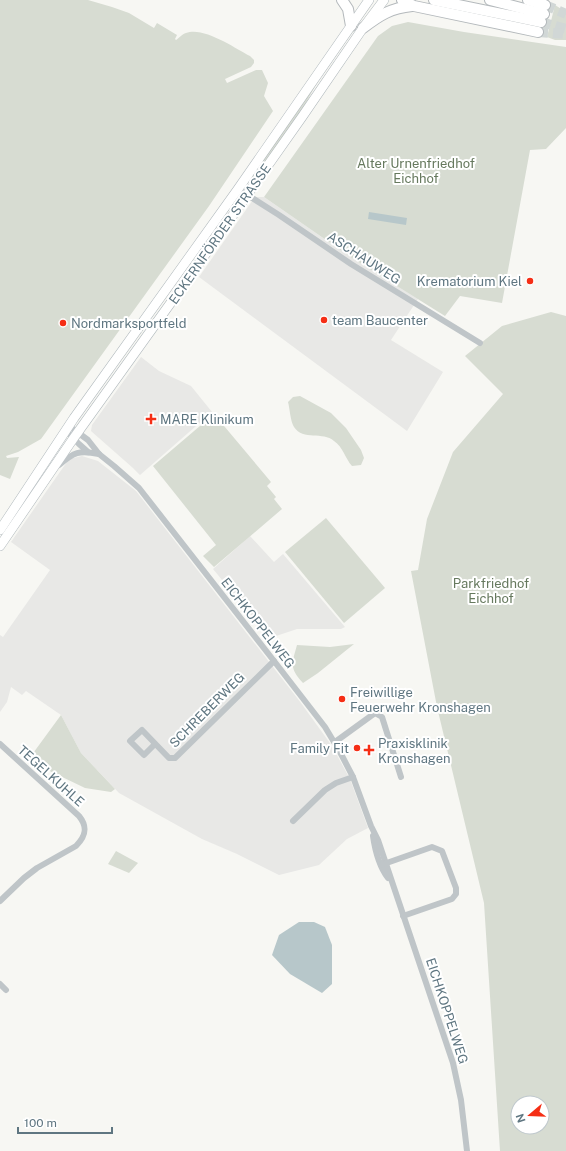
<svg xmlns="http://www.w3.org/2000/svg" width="566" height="1151" font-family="'Public Sans',sans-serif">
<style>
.built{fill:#e8e8e6}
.green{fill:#d7dcd2;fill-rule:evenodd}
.water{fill:#b7c7ca}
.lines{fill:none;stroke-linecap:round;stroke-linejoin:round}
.trunk-tunnel{stroke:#d1d7d6;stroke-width:10;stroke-dasharray:10 5;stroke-linecap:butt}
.secondary-casing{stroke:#b1b9bd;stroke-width:10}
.trunk-casing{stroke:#b4b9bc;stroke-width:12}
.minor{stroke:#bfc5c8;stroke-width:6}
.secondary{stroke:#fff;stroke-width:9}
.trunk{stroke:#fff;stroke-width:10}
.poi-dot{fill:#f52e15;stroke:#fff;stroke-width:1.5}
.labels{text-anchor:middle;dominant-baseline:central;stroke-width:4;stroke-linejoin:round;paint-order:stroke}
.park-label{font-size:13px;fill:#66795e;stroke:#fff}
.street-label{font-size:13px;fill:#5f7681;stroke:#fff}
.poi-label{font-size:13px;fill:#5f7681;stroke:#fff;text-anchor:start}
</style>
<rect width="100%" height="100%" fill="#f7f7f3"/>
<!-- built -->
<g class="built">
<polygon points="255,197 264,197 352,258 418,299 391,340 443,372 407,431 199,277"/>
<polygon points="141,357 159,371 191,386 212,412 140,475 133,468 91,431 92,425"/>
<polygon points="82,456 98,461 136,491 301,703 332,746 350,779 368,828 347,839 319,865 279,875 237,854 202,839 119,793 81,753 61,715 26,691 22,695 11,687 7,702 0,712 0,635 3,637 50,570 11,542 69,459"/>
<polygon points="250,536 274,562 283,554 345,627 341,629 297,629 270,638 213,569"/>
</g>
<!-- green -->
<g class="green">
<path d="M0 0H88L112 7 129 13 154 28 157 23 177 35 175 39 176 40C179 38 182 34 186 33 203 26 235 48 250 56L254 60V63L251 67 225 79 227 83 256 70H262L268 83 264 96 273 111 209 206 41 439 18 452 6 456 7 458 19 457 10 479 0 475Z"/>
<polygon points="555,5 566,12 566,40 555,40 547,37"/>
<polygon points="368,7 370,7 318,81 298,117 254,179 251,176"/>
<polygon points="408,22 464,32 566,47 566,128 546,149 530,150 502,303 460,296 445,316 352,258 264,197 378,36 392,26"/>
<path d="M551 312 566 316V1151H500L484 903 437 707 411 571 418 570 427 519 453 452 503 394 465 356 502 326ZM518 1103H542V1127H518Z"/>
<path d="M300 396 331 413 346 428 361 450 364 458 361 465 352 466C345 458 343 447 334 441 323 431 303 441 294 427 290 420 290 409 288 402L293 397Z"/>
<polygon points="214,414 271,482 267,486 276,497 274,499 282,509 214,567 203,556 216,545 153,466"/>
<polygon points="326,518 385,588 344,623 285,552"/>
<path d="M354 644 318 673 303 683C289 668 292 663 297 645L330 647Z"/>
<polygon points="61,715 81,753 115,789 111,792 85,788 29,761 31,756"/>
<polygon points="116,851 138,863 129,873 108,864"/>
</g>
<!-- water -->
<g class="water">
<polygon points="369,212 407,218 406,225 368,219"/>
<polygon points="299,922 314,922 325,927 332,945 332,984 322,993 290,974 272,955 279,935"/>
</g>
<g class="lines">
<!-- trunk-tunnel -->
<g class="trunk-tunnel">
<polyline points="545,5 566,14"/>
<polyline points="541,22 566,29"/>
<polyline points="538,32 566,34"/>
</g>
<defs>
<g id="secondary">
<polyline points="0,530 74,418 238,189 369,0"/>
<polyline points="0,546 73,439 195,269 302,117 363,28 384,0"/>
</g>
<g id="trunk">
<polyline points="342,0 348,9 351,26"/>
<polyline points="402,0 414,6 538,32"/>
<polyline points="434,0 541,22"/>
<polyline points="490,0 544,14"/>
<polyline points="528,0 545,5"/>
<path d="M363 28C380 15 391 8 412 6"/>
</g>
</defs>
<!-- secondary casing -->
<use href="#secondary" class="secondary-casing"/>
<!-- trunk casing -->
<use href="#trunk" class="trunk-casing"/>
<!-- minor -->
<g class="minor">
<polyline points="238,189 279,215 351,264 480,343"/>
<polyline points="69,426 88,440 99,454 114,466 139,488 274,661 325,727 340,752 353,777 371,826 378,840 453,1063 461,1100 467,1151"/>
<polyline points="66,431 79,444 88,452"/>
<path d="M59 465C74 452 79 450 99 454"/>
<polyline points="335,742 375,713 382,717 401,777"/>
<path d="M0 744 79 816C88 827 86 836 76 846L37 868 24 878 0 901"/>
<polyline points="155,744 144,755 130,741 142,730 169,758 175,758 274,661"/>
<polyline points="293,821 325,790 336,783 353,777"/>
<path d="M373 836C375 850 379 866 388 878"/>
<polyline points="381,865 432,847 442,851 456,888 456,894 452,899 403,916"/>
<polyline points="0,984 6,990"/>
</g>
<!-- secondary -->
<use href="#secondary" class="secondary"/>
<!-- trunk -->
<use href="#trunk" class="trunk"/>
</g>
<!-- markers -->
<g class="poi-dot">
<circle cx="530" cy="281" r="4"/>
<circle cx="324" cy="320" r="4"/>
<circle cx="63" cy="323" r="4"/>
<path d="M149 413h4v4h4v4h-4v4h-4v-4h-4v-4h4z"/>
<circle cx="342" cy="699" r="4"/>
<circle cx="357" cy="748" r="4"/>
<path d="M367 744h4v4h4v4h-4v4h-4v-4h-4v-4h4z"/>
</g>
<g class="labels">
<!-- park labels -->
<g class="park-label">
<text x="416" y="163">Alter Urnenfriedhof<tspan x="416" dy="15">Eichhof</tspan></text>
<text x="491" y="583">Parkfriedhof<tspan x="491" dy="15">Eichhof</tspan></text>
</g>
<!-- street labels -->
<g class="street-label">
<text transform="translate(220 234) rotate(-55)">ECKERNFÖRDER STRASSE</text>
<text transform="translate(364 258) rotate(33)">ASCHAUWEG</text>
<text transform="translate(258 623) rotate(52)">EICHKOPPELWEG</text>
<text transform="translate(207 710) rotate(-45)">SCHREBERWEG</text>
<text transform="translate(51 776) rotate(42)">TEGELKUHLE</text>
<text transform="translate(447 1011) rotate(72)">EICHKOPPELWEG</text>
</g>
<!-- poi labels -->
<g class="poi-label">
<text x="522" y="281" text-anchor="end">Krematorium Kiel</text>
<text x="332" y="320">team Baucenter</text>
<text x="71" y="323">Nordmarksportfeld</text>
<text x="160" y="419">MARE Klinikum</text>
<text x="350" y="692">Freiwillige<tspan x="350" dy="15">Feuerwehr Kronshagen</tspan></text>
<text x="378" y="743">Praxisklinik<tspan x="378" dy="15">Kronshagen</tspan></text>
<text x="349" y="748" text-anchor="end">Family Fit</text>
</g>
</g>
<!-- north arrow -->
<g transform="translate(530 1115) rotate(251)"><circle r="19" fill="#ffffff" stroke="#bfc8cd"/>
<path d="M0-3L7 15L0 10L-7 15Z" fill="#f52e15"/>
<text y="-6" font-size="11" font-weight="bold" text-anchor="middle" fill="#5f7681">N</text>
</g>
<!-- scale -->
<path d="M18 1127v6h94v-6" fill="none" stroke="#5f7681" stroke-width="2"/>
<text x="24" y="1127" font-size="12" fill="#5f7681" stroke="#ffffff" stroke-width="3" paint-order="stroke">100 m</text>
</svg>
